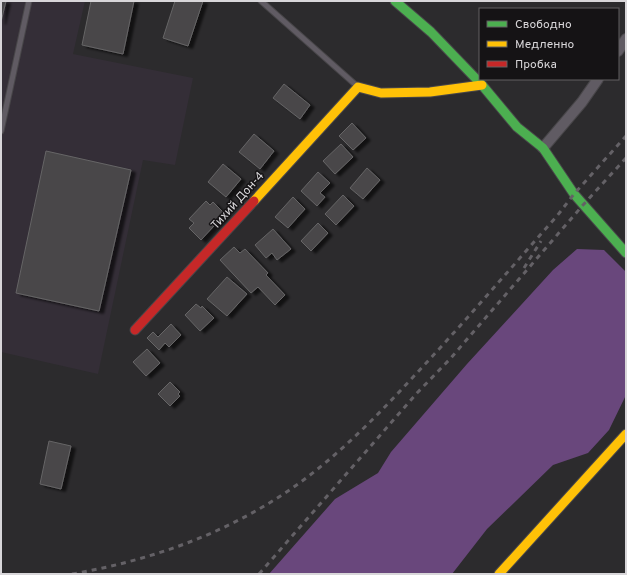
<svg xmlns="http://www.w3.org/2000/svg" width="627" height="575" font-family="Overpass,sans-serif">
<style>
.built{fill:#342e37}
.forest{fill:#69477c}
.building{fill:#484749;stroke:#666566;filter:url(#shadow)}
.lines{fill:none;stroke-linecap:round;stroke-linejoin:round}
.lane-casing{stroke:#484649;stroke-width:7}
.street-casing{stroke:#484649;stroke-width:12}
.fast-casing{stroke:#484649;stroke-width:11}
.slow-casing{stroke:#484649;stroke-width:11}
.jam-casing{stroke:#484649;stroke-width:11}
.lane{stroke:#605b63;stroke-width:5}
.street{stroke:#605b63;stroke-width:10}
.fast{stroke:#4caf50;stroke-width:9}
.slow{stroke:#ffc107;stroke-width:9}
.jam{stroke:#c62828;stroke-width:9}
.rail{stroke:#646166;stroke-width:3;stroke-dasharray:5 5;stroke-linecap:butt}
.labels{text-anchor:middle;dominant-baseline:central;stroke-width:3;stroke-linejoin:round;paint-order:stroke}
.street-label{font-size:12px;fill:#d8d6d9;stroke:#151315}
</style>
<defs>
<filter id="shadow"><feDropShadow dx="4.5" dy="2.5" stdDeviation="1" flood-color="#0009"/></filter>
</defs>
<rect width="100%" height="100%" fill="#2c2b2d"/>
<!-- built -->
<polygon class="built" points="1,1 85,1 73,54 193,78 175,165 143,160 98,374 1,352"/>
<!-- forest -->
<polygon class="forest" points="577,249 604,250 626,272 626,395 609,430 588,453 553,465 487,529 452,574 269,574 335,499 378,473 391,452 467,364 553,270"/>
<!-- building -->
<g class="building">
<polygon points="1,1 6,1 1,22"/>
<polygon points="91,1 134,1 123,54 82,45"/>
<polygon points="175,1 203,1 188,46 163,38"/>
<polygon points="284,84 310,105 300,119 273,98"/>
<polygon points="352,123 366,138 353,150 339,136"/>
<polygon points="254,134 274,151 260,169 239,152"/>
<polygon points="341,144 353,157 335,174 323,161"/>
<polygon points="46,151 131,170 99,311 16,293"/>
<polygon points="223,164 241,179 226,197 208,182"/>
<polygon points="367,168 380,180 363,199 350,188"/>
<polygon points="318,172 330,183 320,193 325,197 317,206 301,191"/>
<polygon points="343,195 354,206 336,225 325,214"/>
<polygon points="293,197 305,209 288,228 275,217"/>
<polygon points="206,201 210,205 213,202 225,214 201,240 189,228 194,223 189,219"/>
<polygon points="318,223 328,233 311,251 301,241"/>
<polygon points="273,229 291,249 277,260 272,253 266,258 255,245"/>
<polygon points="234,247 240,253 245,249 268,273 266,275 285,295 275,305 258,287 251,293 220,260"/>
<polygon points="227,277 247,294 227,316 207,299"/>
<polygon points="196,304 201,308 202,306 214,318 200,331 185,315"/>
<polygon points="171,324 181,335 169,347 165,343 159,350 147,338 153,332 158,337"/>
<polygon points="147,349 160,363 146,376 133,362"/>
<polygon points="170,382 180,392 178,394 180,396 170,406 158,394"/>
<polygon points="49,441 71,446 61,489 40,484"/>
</g>
<g class="lines">
<defs>
<g id="lane">
<polyline points="261,1 357,86"/>
<polyline points="1,131 29,1"/>
</g>
<g id="street">
<polyline points="618,51 626,39"/>
<polyline points="543,148 582,102 598,79"/>
</g>
<polyline id="fast" points="395,1 431,32 482,85 517,127 543,148 574,194 626,253"/>
<g id="slow">
<polyline points="254,201 358,87 381,93 430,92 482,85"/>
<polyline points="499,574 626,434"/>
</g>
<polyline id="jam" points="135,330 254,201"/>
</defs>
<!-- lane casing -->
<use href="#lane" class="lane-casing"/>
<!-- street casing -->
<use href="#street" class="street-casing"/>
<!-- fast casing -->
<use href="#fast" class="fast-casing"/>
<!-- slow casing -->
<use href="#slow" class="slow-casing"/>
<!-- jam casing -->
<use href="#jam" class="jam-casing"/>
<!-- lane -->
<use href="#lane" class="lane"/>
<!-- street -->
<use href="#street" class="street"/>
<!-- fast -->
<use href="#fast" class="fast"/>
<!-- slow -->
<use href="#slow" class="slow"/>
<!-- jam -->
<use href="#jam" class="jam"/>
<!-- rail -->
<g class="rail">
<polyline points="524,268 541,241"/>
<path d="M72 574C153 560 231 532 298 484 341 453 378 415 414 376 463 324 509 270 557 216L574 194 626 136"/>
<polyline points="259,574 417,393 450,359 583,205 626,158"/>
</g>
</g>
<g class="labels">
<!-- street labels -->
<g class="street-label">
<text transform="translate(238 201) rotate(-48)">Тихий Дон-4</text>
</g>
</g>
<!-- border -->
<rect width="627" height="575" fill="none" stroke="#d8d6d9" stroke-width="4"/>
<!-- legend -->
<rect x="479" y="8" width="140" height="72" fill="#151315" stroke="#636163"/>
<rect x="487" y="21" width="20" height="6" fill="#4caf50" stroke="#636163"/>
<text x="515" y="28" font-size="12" fill="#d8d6d9">Свободно</text>
<rect x="487" y="41" width="20" height="6" fill="#ffc107" stroke="#636163"/>
<text x="515" y="48" font-size="12" fill="#d8d6d9">Медленно</text>
<rect x="487" y="61" width="20" height="6" fill="#c62828" stroke="#636163"/>
<text x="515" y="68" font-size="12" fill="#d8d6d9">Пробка</text>
</svg>
